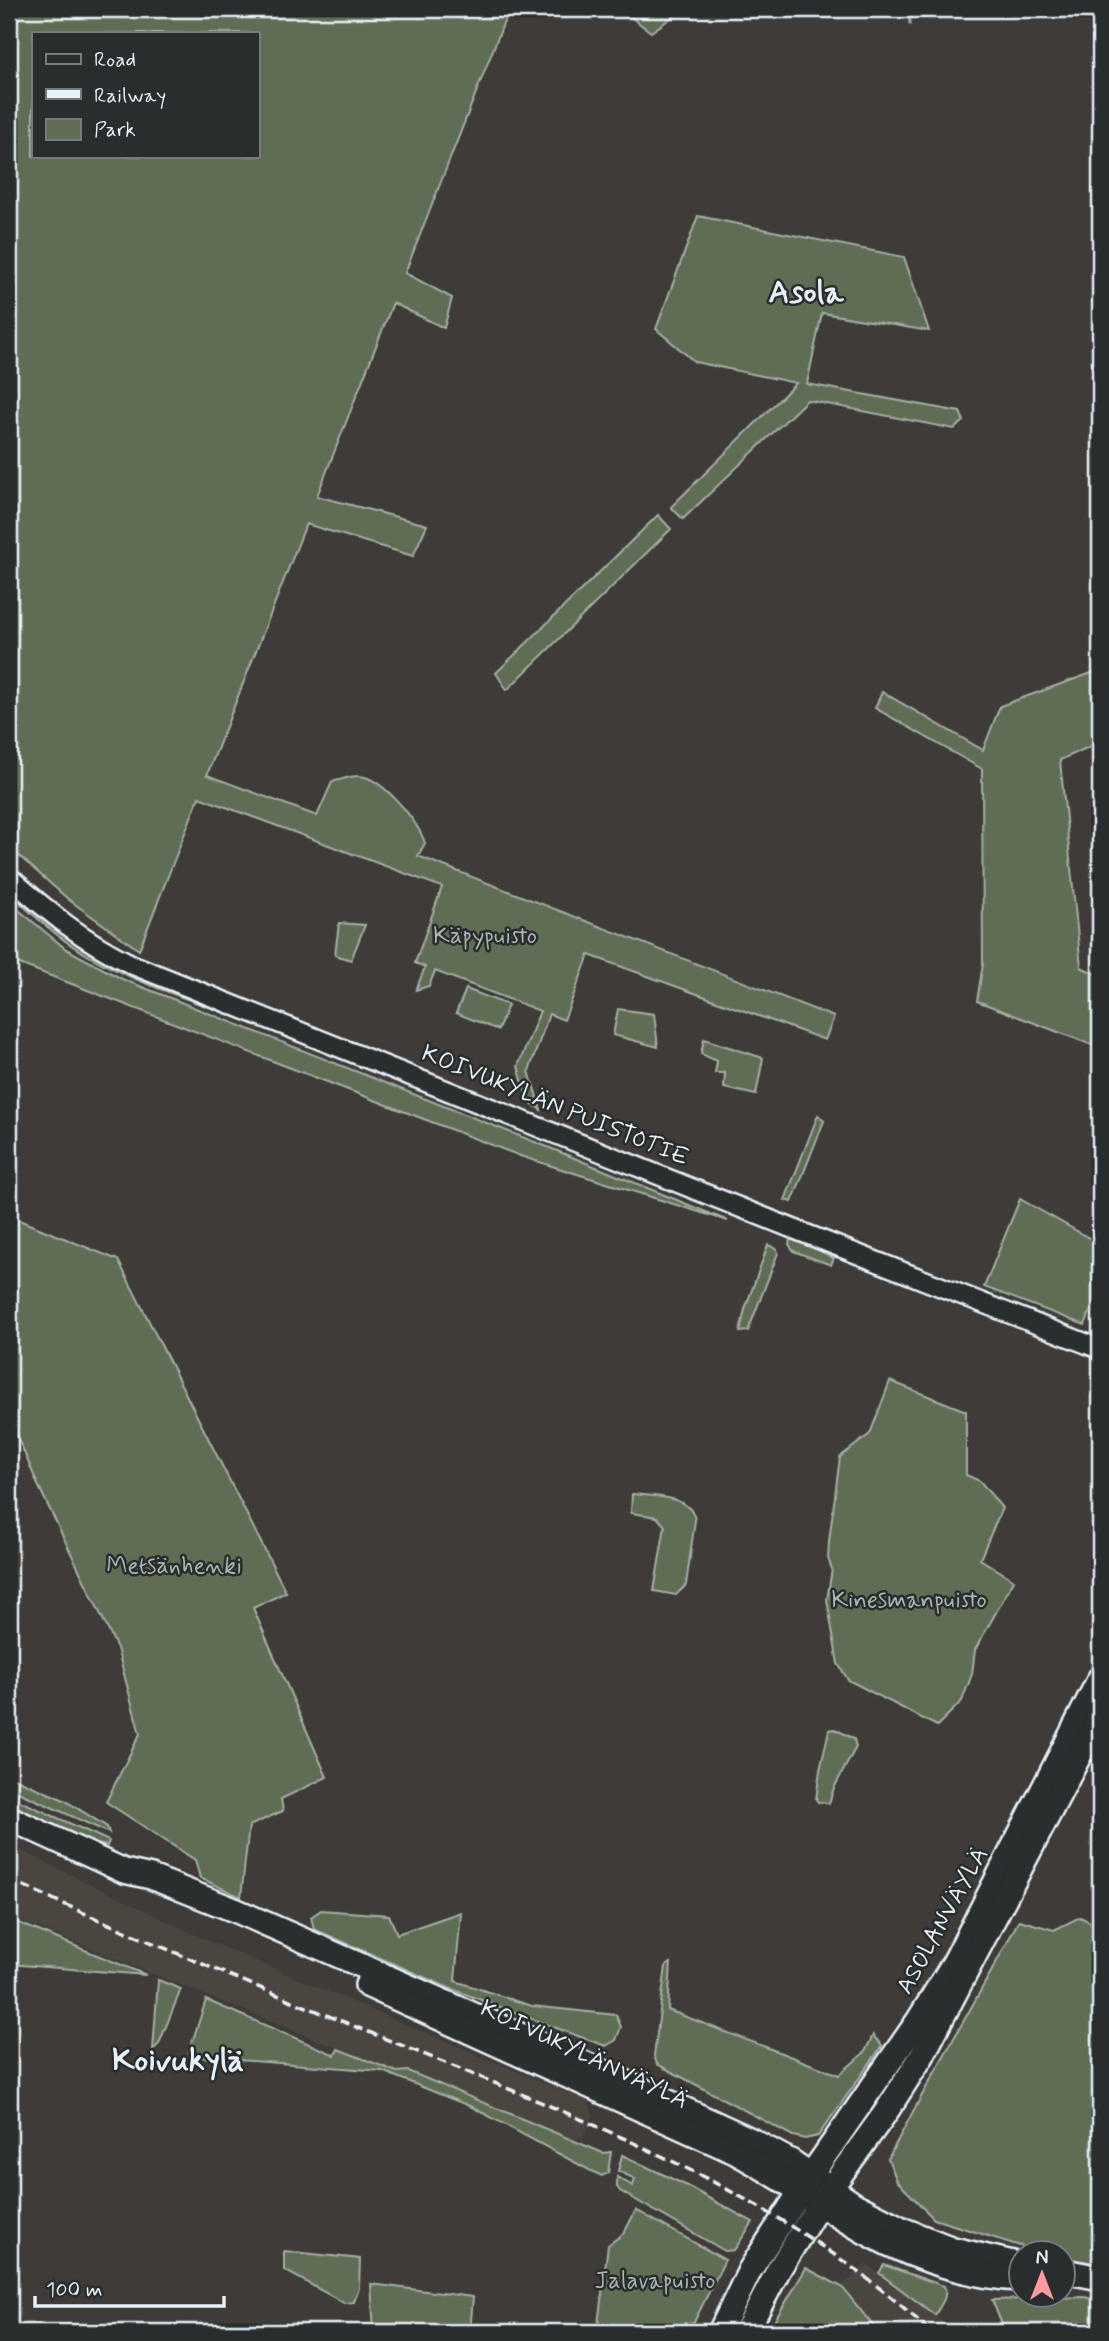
<svg xmlns="http://www.w3.org/2000/svg" width="1109" height="2341" font-family="Mynerve,sans-serif">
<style>
.built{fill:#4c4540}
.green{fill:#616d54;stroke:#a4afa6;stroke-width:2;fill-rule:evenodd}
.lines{fill:none;stroke-linecap:round;stroke-linejoin:round}
.stream{stroke:#8ba0a6;stroke-width:3.5}
.minor-casing{stroke:#e8f1f8;stroke-width:23}
.major-casing{stroke:#e8f1f8;stroke-width:28}
.minor{stroke:#2a2d2e;stroke-width:18}
.major{stroke:#2a2d2e;stroke-width:23}
.rail{stroke:#e8f1f8;stroke-width:3.5;stroke-dasharray:10 5;stroke-linecap:butt}
.labels{text-anchor:middle;dominant-baseline:central;stroke-width:5;stroke-linejoin:round;paint-order:stroke}
.park-label{font-size:24px;fill:#abb6ae;stroke:#2a2d2e}
.street-label{font-size:24px;fill:#e8f1f8;stroke:#2a2d2e}
.district-label{font-size:32px;font-weight:bold;fill:#e8f1f8;stroke:#2a2d2e}
</style>
<rect width="100%" height="100%" fill="#3e3b39"/>
<filter id="ink" filterUnits="userSpaceOnUse"><feTurbulence type="fractalNoise" baseFrequency=".0143" numOctaves="2"/><feDisplacementMap in="SourceGraphic" scale="14" xChannelSelector="R" yChannelSelector="G"/><feConvolveMatrix kernelMatrix="1 2 1 2 8 2 1 2 1" color-interpolation-filters="sRGB"/></filter>
<g filter="url(#ink)">
<!-- built -->
<g class="built">
<polygon points="9,1845 202,1938 587,2101 594,2116 582,2138 574,2141 408,2071 397,2072 9,1916"/>
<polygon points="866,2264 908,2294 957,2332 878,2332 842,2287"/>
</g>
<!-- green -->
<g class="green">
<path d="M9 9H509L405 273 452 298 444 328 393 303 317 496 427 525 413 556 306 524 207 775 317 816 332 782C340 780 352 775 360 776 383 778 418 822 425 843L418 856 834 1017 825 1040 589 955 564 1020 549 1014 529 1071 541 1110 528 1101 518 1066 540 1011 435 971 429 986 416 990 425 967 415 963 442 887 199 797 139 950 69 900 9 847ZM33 33H257V156H33Z"/>
<polygon points="620,9 677,9 681,11 651,32"/>
<polygon points="698,216 904,257 929,331 822,313 807,384 960,412 964,421 954,429 807,400 683,519 671,507 796,383 695,362 656,329"/>
<polygon points="658,515 671,529 507,690 496,673"/>
<polygon points="1100,670 1100,742 1060,760 1081,967 1100,976 1100,1048 977,1001 983,964 982,769 875,708 882,692 983,750 1000,706"/>
<path d="M9 889 21 896 68 937 96 954 245 1018 240 1019C184 997 122 979 71 945 49 930 29 911 9 893Z"/>
<polygon points="9,902 66,949 122,979 545,1146 728,1221 523,1157 9,960"/>
<polygon points="339,923 365,925 351,960 335,955"/>
<polygon points="466,989 508,1005 498,1030 456,1013"/>
<polygon points="618,1009 654,1014 658,1047 613,1035"/>
<polygon points="704,1039 763,1058 756,1095 724,1088 725,1073 715,1073 717,1061 701,1054"/>
<polygon points="818,1115 824,1121 792,1202 785,1200"/>
<polygon points="1020,1199 1100,1244 1100,1286 1085,1325 984,1287"/>
<polygon points="9,1216 118,1260 286,1592 253,1608 327,1777 281,1799 283,1811 249,1826 241,1897 200,1878 195,1860 106,1802 140,1734 117,1648 38,1485 9,1417"/>
<polygon points="791,1236 834,1258 831,1265 793,1251 789,1244"/>
<polygon points="768,1245 777,1249 778,1253 748,1331 740,1332 745,1309"/>
<polygon points="890,1381 966,1411 966,1475 980,1481 1002,1508 980,1559 1014,1580 975,1650 972,1674 962,1701 937,1726 848,1680 838,1664 827,1600 832,1569 828,1558 829,1541 840,1457 870,1434"/>
<path d="M632 1494C652 1496 691 1495 695 1520L686 1585 676 1595 654 1591 665 1526 657 1517 631 1513Z"/>
<polygon points="835,1729 854,1739 856,1747 834,1788 829,1803 818,1802 816,1799 820,1770 829,1730"/>
<polygon points="9,1776 64,1800 107,1827 109,1833 9,1788"/>
<polygon points="9,1796 109,1841 107,1846 75,1840 9,1808"/>
<polygon points="321,1910 389,1915 397,1934 461,1912 455,1981 532,2006 616,2015 621,2027 616,2040 606,2046 586,2039 449,1988 314,1929 311,1917"/>
<path d="M1080 1917 1092 1923H1100V2264L1064 2258V2254L1043 2253 934 2219 897 2181 888 2159C929 2078 977 2001 1019 1920L1054 1930Z"/>
<polygon points="9,1919 146,1975 9,1964"/>
<polygon points="671,1963 668,2010 839,2075 865,2052 873,2035 882,2046 818,2136 805,2139 793,2136 657,2064 654,2056 666,1966"/>
<polygon points="158,1980 181,1989 159,2044 153,2050"/>
<polygon points="206,2000 335,2055 338,2049 397,2072 408,2071 603,2153 611,2152 608,2173 602,2176 591,2171 472,2107 382,2071 199,2057 189,2052"/>
<polygon points="622,2155 683,2184 753,2222 734,2250 725,2251 620,2191 617,2187 617,2177 633,2186 635,2179 618,2171"/>
<polygon points="636,2210 725,2260 689,2332 597,2332 608,2245 624,2233"/>
<polygon points="284,2251 360,2259 359,2288 354,2302 344,2303 284,2270"/>
<path d="M884 2265 944 2286C949 2296 940 2306 935 2315L879 2273Z"/>
<polygon points="806,2268 842,2287 878,2332 768,2332"/>
<polygon points="371,2284 473,2297 470,2332 374,2332"/>
<polygon points="1084,2297 1100,2300 1100,2332 1005,2332 992,2300"/>
</g>
<g class="lines">
<!-- stream -->
<polyline class="stream" points="909,9 910,24"/>
<defs>
<path id="minor" d="M9 877C51 914 82 940 133 965L791 1228 1100 1349"/>
<g id="major">
<polyline points="9,1818 124,1871 151,1877 237,1911 586,2064 751,2140 792,2162 855,2205 904,2230 953,2249 1021,2265"/>
<path d="M367 1985 735 2152C773 2172 808 2197 845 2220 896 2252 960 2277 1021 2279"/>
<polyline points="1064,2271 1100,2278"/>
<polyline points="720,2332 750,2270 811,2175 918,2021 955,1961 1100,1678"/>
<polyline points="746,2332 779,2269 820,2203 886,2112 922,2056 1100,1716"/>
</g>
</defs>
<!-- minor casing -->
<use href="#minor" class="minor-casing"/>
<!-- major casing -->
<use href="#major" class="major-casing"/>
<!-- minor -->
<use href="#minor" class="minor"/>
<!-- major -->
<use href="#major" class="major"/>
<!-- rail -->
<path class="rail" d="M9 1879C149 1944 294 2002 438 2060 613 2131 791 2202 931 2332"/>
</g>
</g>
<g class="labels">
<!-- park labels -->
<g class="park-label">
<text x="485" y="936">Käpypuisto</text>
<text x="174" y="1566">Metsänhenki</text>
<text x="909" y="1600">Kinesmanpuisto</text>
<text x="655" y="2281">Jalavapuisto</text>
</g>
<!-- street labels -->
<g class="street-label">
<text transform="translate(555 1106) rotate(22)">KOIVUKYLÄN PUISTOTIE</text>
<text transform="translate(943 1921) rotate(-61)">ASOLANVÄYLÄ</text>
<text transform="translate(584 2055) rotate(25)">KOIVUKYLÄNVÄYLÄ</text>
</g>
<!-- district labels -->
<g class="district-label">
<text x="806" y="293">Asola</text>
<text x="178" y="2061">Koivukylä</text>
</g>
</g>
<!-- margin -->
<rect width="1109" height="2341" fill="none" stroke="#2a2d2e" stroke-width="35"/>
<rect x="18" y="18" width="1074" height="2306" fill="none" stroke="#e8f1f8" stroke-width="2.5" filter="url(#ink)"/>
<!-- legend -->
<rect x="32" y="32" width="228" height="126" fill="#2a2d2e" stroke="#767b7f" stroke-width="2"/>
<rect x="46" y="54" width="35" height="10" fill="#2a2d2e" stroke="#767b7f" stroke-width="2"/>
<text x="94" y="66" font-size="21" fill="#e8f1f8">Road</text>
<rect x="46" y="89" width="35" height="10" fill="#e8f1f8" stroke="#767b7f" stroke-width="2"/>
<text x="94" y="102" font-size="21" fill="#e8f1f8">Railway</text>
<rect x="46" y="119" width="35" height="21" fill="#616d54" stroke="#767b7f" stroke-width="2"/>
<text x="94" y="136" font-size="21" fill="#e8f1f8">Park</text>
<!-- north arrow -->
<g transform="translate(1042 2274)"><circle r="33" fill="#2a2d2e" stroke="#767b7f" stroke-width="2"/>
<path d="M0-5L12 26L0 18L-12 26Z" fill="#ff9aa2"/>
<text y="-10" font-size="19" font-weight="bold" text-anchor="middle" fill="#e8f1f8">N</text>
</g>
<!-- scale -->
<path d="M35 2296v10h189v-10" fill="none" stroke="#e8f1f8" stroke-width="3.5"/>
<text x="46" y="2296" font-size="21" fill="#e8f1f8" stroke="#2a2d2e" stroke-width="5" paint-order="stroke">100 m</text>
</svg>
